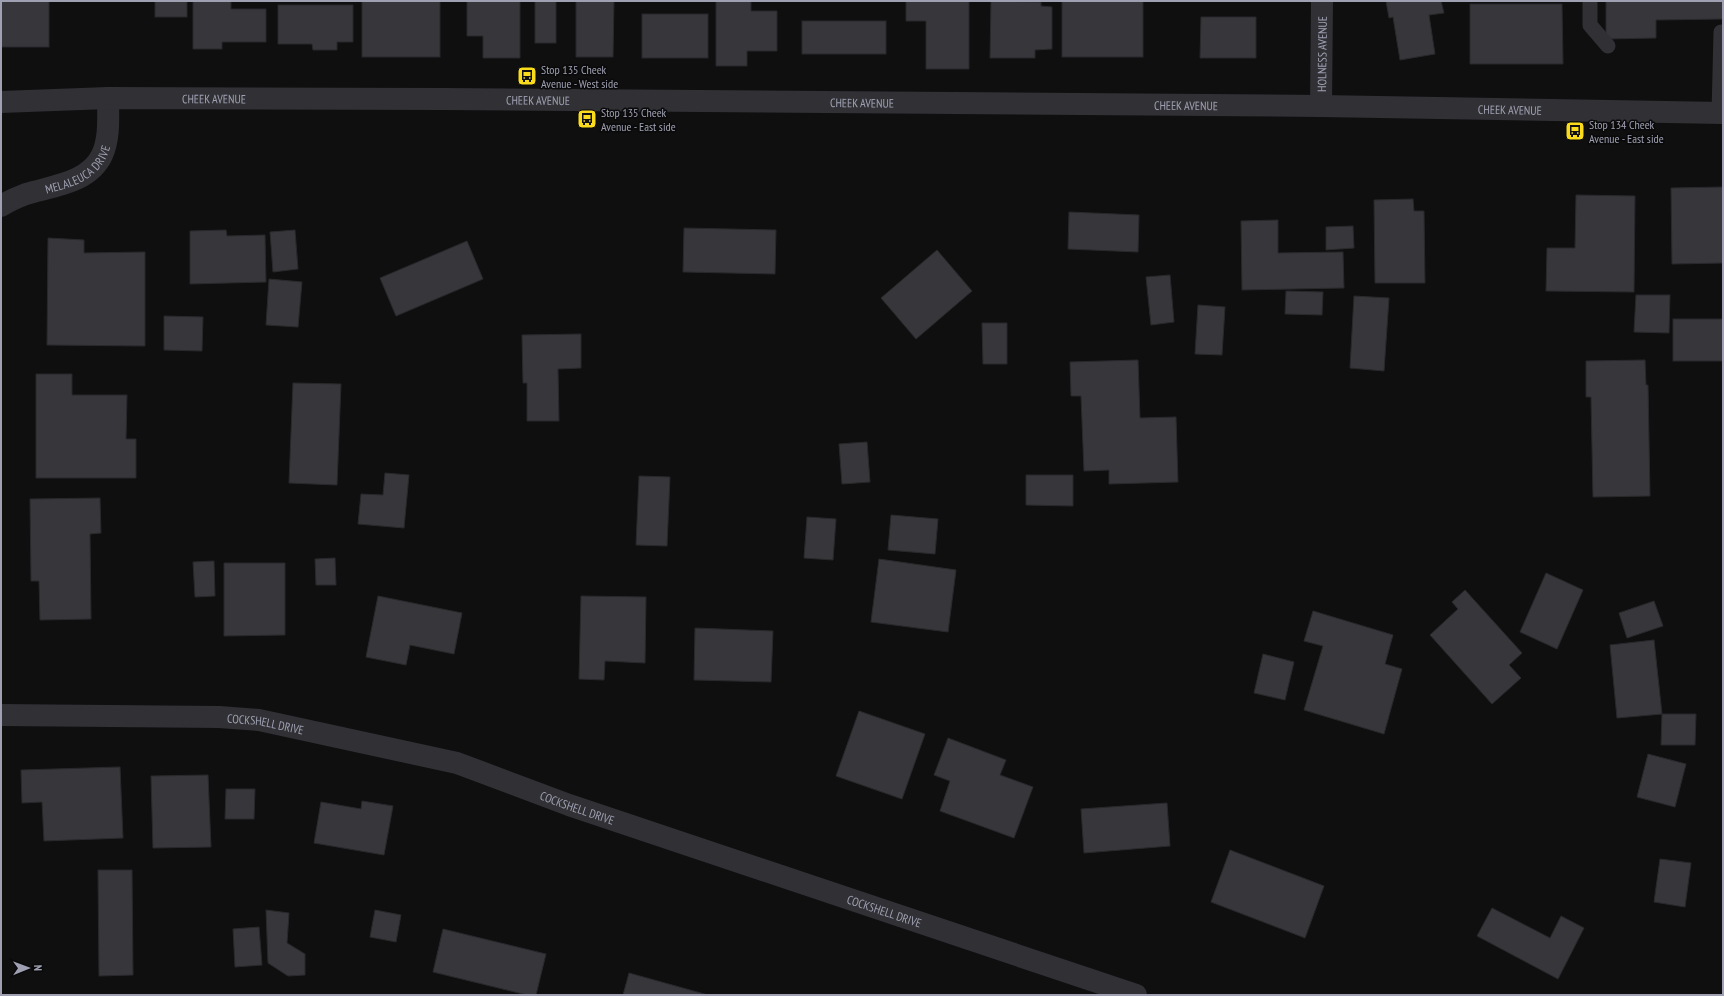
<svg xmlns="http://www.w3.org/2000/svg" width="1724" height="996" font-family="'PT Sans Narrow',sans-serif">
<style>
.building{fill:#36363b;stroke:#29292c}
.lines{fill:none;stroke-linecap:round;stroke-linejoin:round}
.service{stroke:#303035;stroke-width:15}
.minor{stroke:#303035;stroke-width:22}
.tertiary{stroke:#303035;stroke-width:22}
.labels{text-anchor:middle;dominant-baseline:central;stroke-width:3;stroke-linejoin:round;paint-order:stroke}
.street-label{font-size:12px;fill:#9fa1b2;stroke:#0a0a0b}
.poi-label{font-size:12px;fill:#9fa1b2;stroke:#0a0a0b;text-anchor:start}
</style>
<rect width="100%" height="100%" fill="#0f0f10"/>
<!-- building -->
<g class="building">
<rect x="1" y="1" width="48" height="46"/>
<rect x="155" y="1" width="32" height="16"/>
<polygon points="193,1 231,1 231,9 266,9 266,42 222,42 222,49 193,49"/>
<rect x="362" y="1" width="78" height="56"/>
<polygon points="467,1 520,1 520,58 483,58 483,36 467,36"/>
<rect x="535" y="1" width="21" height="42"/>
<polygon points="576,1 614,1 613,57 576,57"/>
<polygon points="716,1 751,1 751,11 777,11 777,51 747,51 747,66 716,66"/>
<polygon points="906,1 969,1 969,69 926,69 926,21 906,21"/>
<polygon points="991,1 1041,2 1041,6 1052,7 1052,49 1035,50 1035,58 990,58"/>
<rect x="1062" y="1" width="81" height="56"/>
<polygon points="1386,1 1441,1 1444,13 1429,15 1435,54 1400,60 1393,17 1389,18"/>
<polygon points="1606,1 1723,1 1723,19 1656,20 1656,38 1606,39"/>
<polygon points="1470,4 1562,4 1563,64 1470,64"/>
<polygon points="278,5 353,5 353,42 337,42 337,50 313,50 312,44 278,44"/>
<rect x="642" y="14" width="66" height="44"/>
<polygon points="1201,17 1256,17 1256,58 1200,58"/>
<rect x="802" y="21" width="84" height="33"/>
<polygon points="1723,187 1723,263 1672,264 1671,188"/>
<polygon points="1576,195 1635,196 1634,292 1546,291 1547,248 1575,248"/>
<polygon points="1413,199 1414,211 1424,211 1425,283 1375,283 1374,200"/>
<polygon points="1069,212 1139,215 1138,252 1068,249"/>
<polygon points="1278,220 1278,253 1343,252 1344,288 1242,290 1241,221"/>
<polygon points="1353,226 1354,248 1326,250 1326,227"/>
<polygon points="684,228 776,230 775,274 683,272"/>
<polygon points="226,230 227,236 265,235 266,282 190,284 190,231"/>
<polygon points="295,230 298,269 273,272 270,232"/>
<polygon points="48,238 84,240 84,253 145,252 145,346 47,345"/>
<polygon points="467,241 483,279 396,316 380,278"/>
<polygon points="937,250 972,291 916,339 881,298"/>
<polygon points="1170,275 1174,322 1151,325 1146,277"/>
<polygon points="269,279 302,282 298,327 266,325"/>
<polygon points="1286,291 1323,292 1322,315 1285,314"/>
<polygon points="1636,295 1670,295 1669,333 1634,332"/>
<polygon points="1354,296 1389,298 1384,371 1350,368"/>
<polygon points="1198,305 1225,307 1222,355 1195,354"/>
<polygon points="164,316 203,317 202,351 164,350"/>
<rect x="1673" y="319" width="50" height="42"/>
<polygon points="982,323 1007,323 1007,364 983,364"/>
<polygon points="581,334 581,368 558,369 559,421 527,421 527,383 523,383 522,335"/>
<polygon points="1138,360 1140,418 1176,417 1178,482 1109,484 1109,470 1084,471 1081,396 1071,396 1070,362"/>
<polygon points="1645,360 1646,385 1648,385 1650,496 1593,497 1591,397 1586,397 1586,361"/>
<polygon points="36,374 72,374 72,395 127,395 126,439 136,439 136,478 36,478"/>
<polygon points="293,383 341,384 337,485 289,483"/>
<polygon points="867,442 870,482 842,484 839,444"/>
<polygon points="385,473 409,475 404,528 358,524 361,494 383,495"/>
<polygon points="1026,475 1073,475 1073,506 1026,505"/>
<polygon points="639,476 670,477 667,546 636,545"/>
<polygon points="100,498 101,533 90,534 91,619 40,620 39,581 31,581 30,499"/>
<polygon points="891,515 938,519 935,554 888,550"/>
<polygon points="807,517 836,519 833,560 804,558"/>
<polygon points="335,558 336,585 316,585 315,559"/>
<polygon points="879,559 956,570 948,632 871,622"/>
<polygon points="214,561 215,596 195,597 193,562"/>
<polygon points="224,563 285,563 285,635 224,636"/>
<polygon points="1546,573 1583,590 1557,649 1520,632"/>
<polygon points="1465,590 1522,653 1509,665 1521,678 1492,704 1430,635 1458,609 1452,602"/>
<polygon points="378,596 462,613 454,654 410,645 406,665 366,657"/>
<polygon points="581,596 646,597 645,663 605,661 604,680 579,679"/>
<polygon points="1654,601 1663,626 1627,638 1619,613"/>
<polygon points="1313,611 1393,635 1385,664 1402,669 1384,734 1304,710 1323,646 1304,641"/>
<polygon points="695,628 773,631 771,682 694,680"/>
<polygon points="1654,640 1662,714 1617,718 1610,645"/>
<polygon points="1263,654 1294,662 1285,700 1254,693"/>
<polygon points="859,711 925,734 902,799 836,776"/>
<polygon points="1662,714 1696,714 1695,745 1661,745"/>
<polygon points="948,738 1006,760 1000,775 1033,787 1014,838 940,811 950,781 934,775"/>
<polygon points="1648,754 1686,764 1675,807 1637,797"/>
<polygon points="120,767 123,838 44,841 42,802 22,803 21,770"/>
<polygon points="208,775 211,847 153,848 151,776"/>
<polygon points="226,789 255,789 254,819 225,819"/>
<polygon points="362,801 393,806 384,855 314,843 321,802 361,809"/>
<polygon points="1167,803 1170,846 1084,853 1081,809"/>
<polygon points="1230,850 1324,886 1305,938 1211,902"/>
<polygon points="1660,859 1691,863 1685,907 1654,902"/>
<polygon points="98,870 132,870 133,975 99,976"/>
<polygon points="1492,908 1550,938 1561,916 1584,928 1558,979 1477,936"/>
<polygon points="266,910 289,913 287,943 305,954 305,975 288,976 268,963"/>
<polygon points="375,910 401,915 396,942 370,937"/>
<polygon points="259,927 262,965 235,967 233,929"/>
<polygon points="443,929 546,954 536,995 527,995 433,972"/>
<polygon points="629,973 708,995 623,995"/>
</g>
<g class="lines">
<!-- service -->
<g class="service">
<polyline points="1590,1 1590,25 1608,46"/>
<polyline points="1719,113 1721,32"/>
</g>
<!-- minor -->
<g class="minor">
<path id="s1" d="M1321 106 1322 1"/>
<path id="s2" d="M1 206C9 201 18 197 26 194 52 186 89 183 102 155 110 138 108 116 108 98"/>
<path id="s3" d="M1 715 219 717 259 720 457 763 569 805 1136 995"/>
</g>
<!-- tertiary -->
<path class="tertiary" id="s4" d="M1 102 108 98 444 99 1321 106 1723 113"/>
</g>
<!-- icons -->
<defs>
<symbol id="bus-square" viewBox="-11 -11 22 22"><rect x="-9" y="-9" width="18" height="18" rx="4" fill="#fbdc1c" stroke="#0a0a0b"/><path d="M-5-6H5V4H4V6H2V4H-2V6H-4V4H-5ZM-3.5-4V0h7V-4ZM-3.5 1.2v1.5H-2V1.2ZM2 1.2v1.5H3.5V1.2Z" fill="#111"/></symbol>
</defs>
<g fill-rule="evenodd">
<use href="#bus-square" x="516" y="65" width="22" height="22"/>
<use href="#bus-square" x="576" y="108" width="22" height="22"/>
<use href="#bus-square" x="1564" y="120" width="22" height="22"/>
</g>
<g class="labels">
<!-- street labels -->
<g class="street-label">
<text stroke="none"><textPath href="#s1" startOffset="52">HOLNESS AVENUE</textPath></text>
<text stroke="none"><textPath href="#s4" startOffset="213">CHEEK AVENUE</textPath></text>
<text stroke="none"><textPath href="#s4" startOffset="537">CHEEK AVENUE</textPath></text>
<text stroke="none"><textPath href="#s4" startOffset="861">CHEEK AVENUE</textPath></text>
<text stroke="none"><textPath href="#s4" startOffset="1185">CHEEK AVENUE</textPath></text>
<text stroke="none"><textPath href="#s4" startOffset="1509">CHEEK AVENUE</textPath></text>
<text stroke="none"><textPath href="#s2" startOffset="87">MELALEUCA DRIVE</textPath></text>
<text stroke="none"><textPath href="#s3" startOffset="265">COCKSHELL DRIVE</textPath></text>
<text stroke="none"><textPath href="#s3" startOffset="589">COCKSHELL DRIVE</textPath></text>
<text stroke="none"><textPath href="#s3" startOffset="913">COCKSHELL DRIVE</textPath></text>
</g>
<!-- poi labels -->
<g class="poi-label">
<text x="541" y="69">Stop 135 Cheek<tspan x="541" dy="14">Avenue - West side</tspan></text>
<text x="601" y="112">Stop 135 Cheek<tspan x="601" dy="14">Avenue - East side</tspan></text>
<text x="1589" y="124">Stop 134 Cheek<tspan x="1589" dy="14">Avenue - East side</tspan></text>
</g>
</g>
<!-- border -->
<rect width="1724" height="996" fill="none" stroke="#9fa1b2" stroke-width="4"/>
<!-- north arrow -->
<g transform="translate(28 968) rotate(89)" stroke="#0a0a0b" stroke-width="3" paint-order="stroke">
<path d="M0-3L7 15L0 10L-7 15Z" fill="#9fa1b2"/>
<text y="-6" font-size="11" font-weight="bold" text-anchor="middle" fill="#9fa1b2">N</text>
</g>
</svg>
